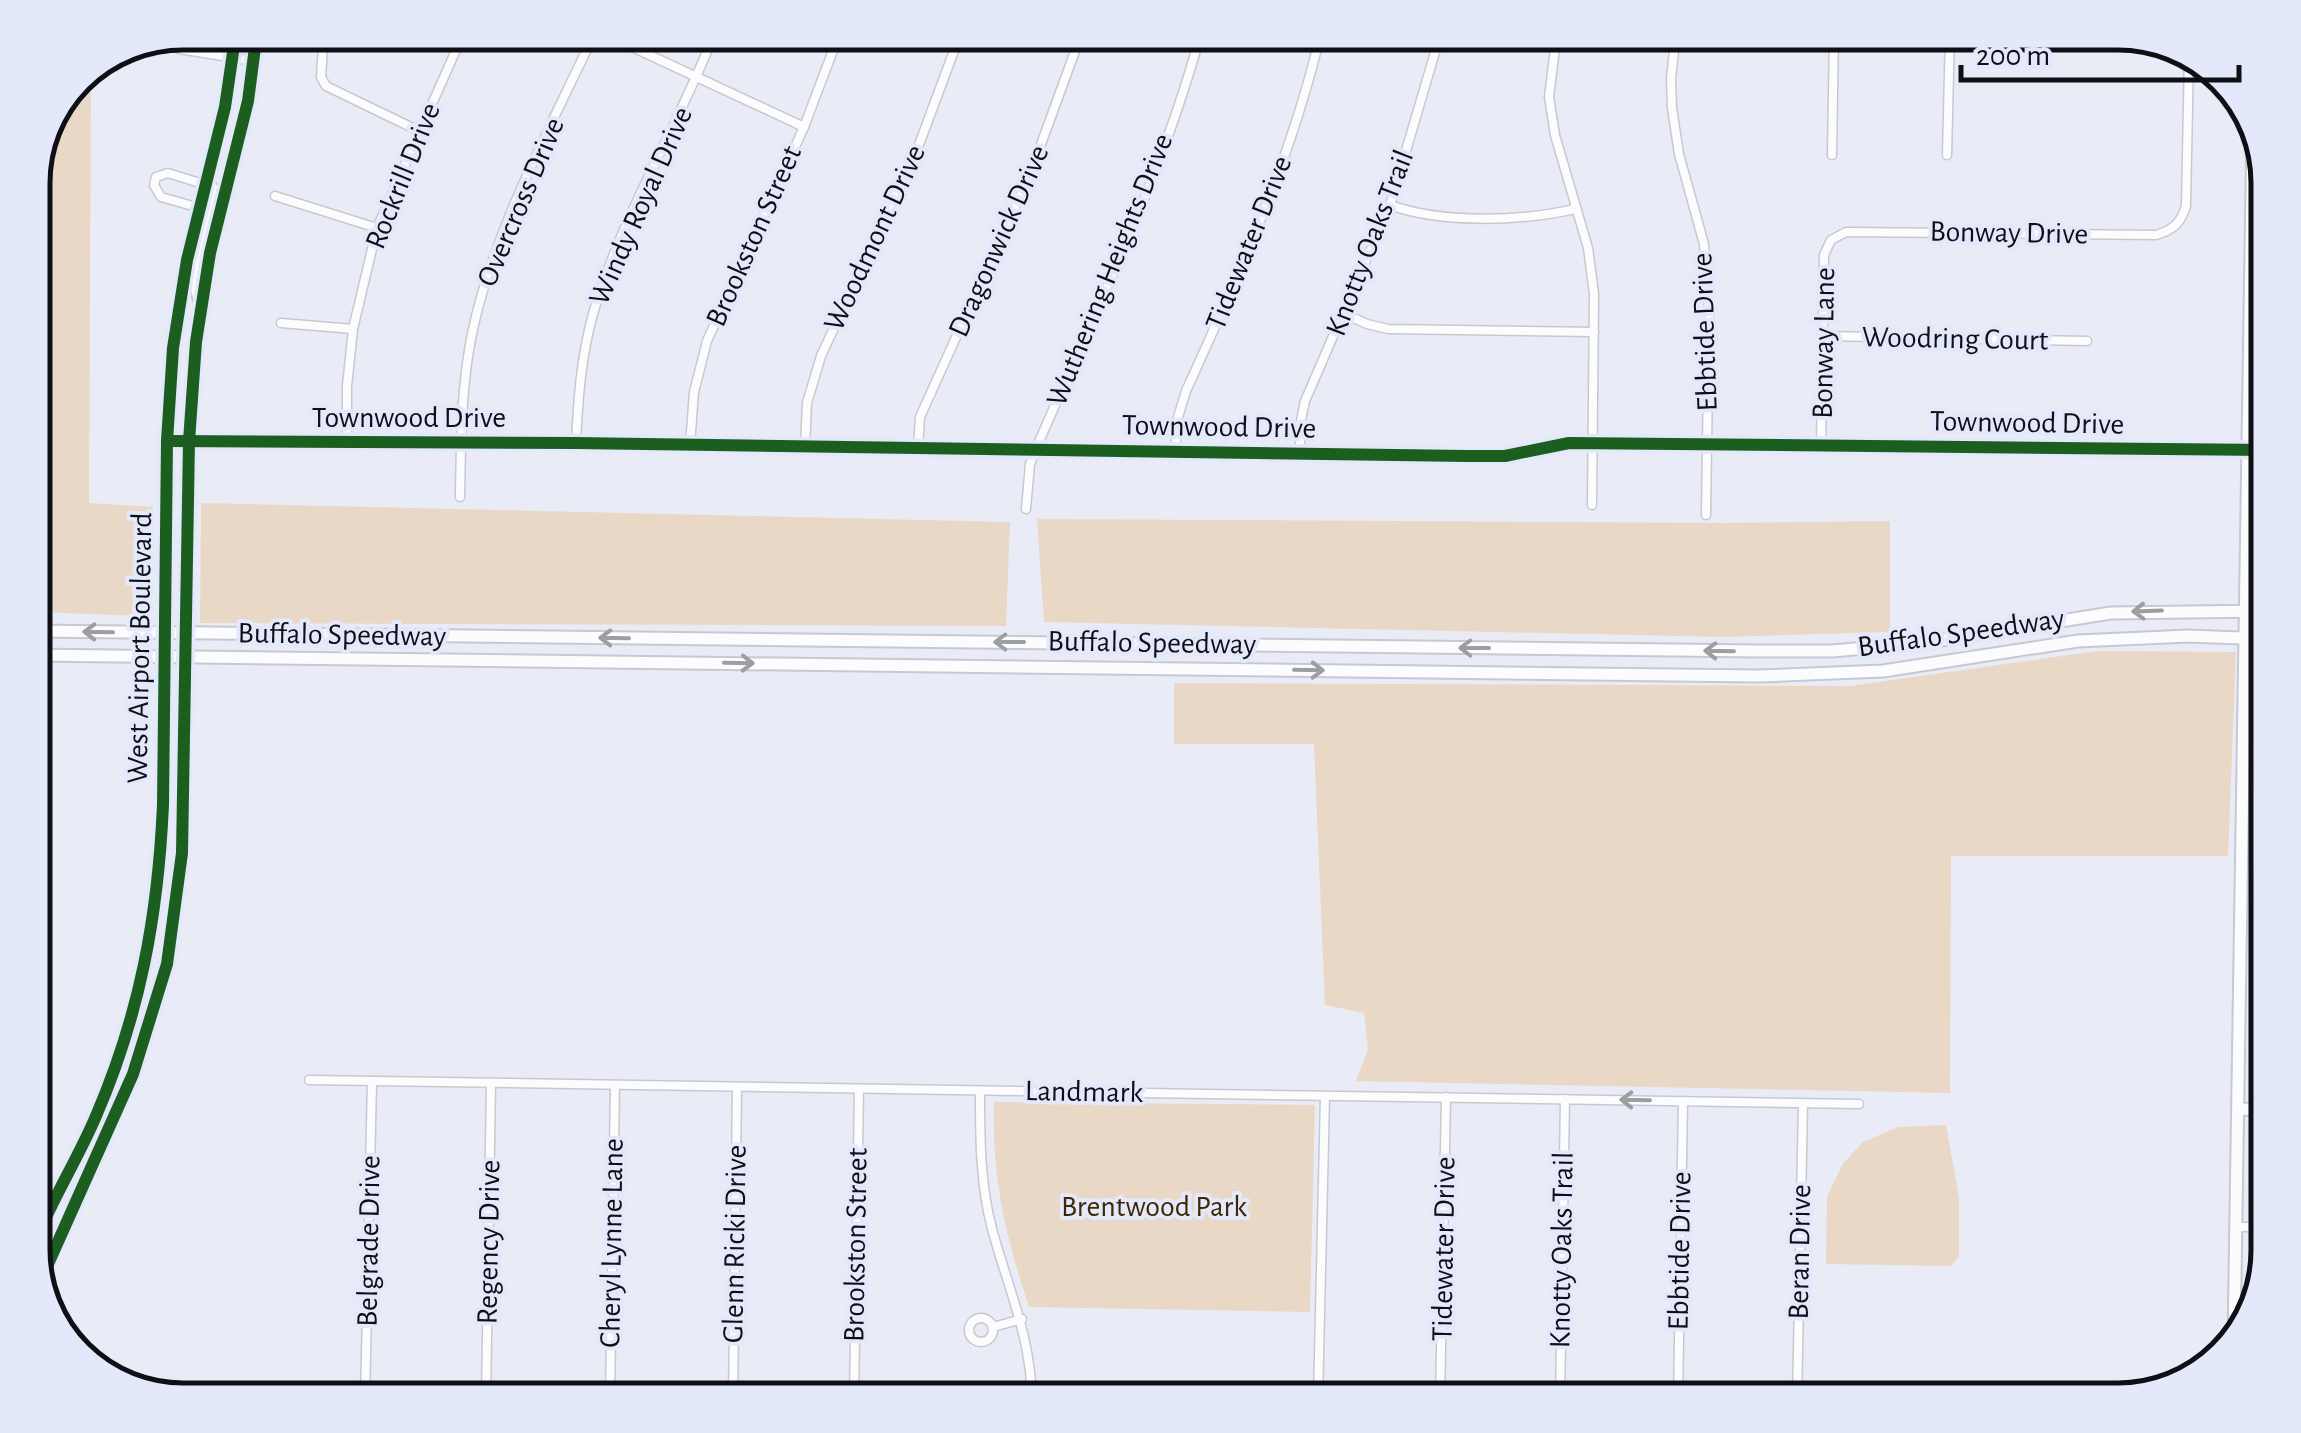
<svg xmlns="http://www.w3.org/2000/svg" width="2301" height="1433" font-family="'Alegreya Sans',sans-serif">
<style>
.green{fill:#ead8c6}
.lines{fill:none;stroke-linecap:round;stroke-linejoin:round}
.minor-casing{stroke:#c6c9d1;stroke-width:11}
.secondary-casing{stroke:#c6c9d1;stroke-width:15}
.minor{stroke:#fcfcfe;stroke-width:8}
.secondary{stroke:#fcfcfe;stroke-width:11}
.cycleway-casing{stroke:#e4e8fb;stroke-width:19}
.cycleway{stroke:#1b5e20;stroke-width:12}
.oneway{stroke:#9d9ea1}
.labels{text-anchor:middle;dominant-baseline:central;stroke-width:8;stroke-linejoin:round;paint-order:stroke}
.street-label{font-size:30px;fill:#0f1016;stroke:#e4e8fb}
.park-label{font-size:30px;fill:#402703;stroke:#e4e8fb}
.rim{fill:none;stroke:#0f1016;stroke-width:5}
</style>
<rect width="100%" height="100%" fill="#e9ecf6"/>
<!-- green -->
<g class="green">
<polygon points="91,70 89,503 153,507 143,616 33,612 37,165 77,76"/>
<polygon points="201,503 1010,522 1006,626 200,623"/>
<polygon points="1037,519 1723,523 1890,521 1890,632 1722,637 1044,622"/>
<polygon points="2097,651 2236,652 2228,856 1951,856 1950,1093 1356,1081 1368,1049 1364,1013 1325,1005 1314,744 1174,744 1174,683 1850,686"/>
<path d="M994 1102 1315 1105 1310 1312 1029 1307C1005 1234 992 1180 994 1102Z"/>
<polygon points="1946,1125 1959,1198 1959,1257 1951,1266 1826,1264 1827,1197 1842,1165 1863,1142 1898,1127"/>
</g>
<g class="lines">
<defs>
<g id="minor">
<polyline points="324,32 321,77 326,86 419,131"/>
<polyline points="600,32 804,127"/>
<polyline points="1557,32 1549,97 1555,135 1588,248 1594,294 1592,505"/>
<polyline points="1676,32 1671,79 1672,108 1679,154 1704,244 1709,311 1706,515"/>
<polyline points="166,39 179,49 254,61"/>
<polyline points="1832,155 1834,32"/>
<polyline points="1947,155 1950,32"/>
<polyline points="275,196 377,228"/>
<path d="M1390 205C1442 224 1522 221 1575 209"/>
<polyline points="200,208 161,197 154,185 156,177 168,173 206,185"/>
<polyline points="2251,244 2268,245"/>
<polyline points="1345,314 1367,324 1388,329 1594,332"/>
<polyline points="281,323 353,329"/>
<polyline points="1823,336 2087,341"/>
<polyline points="167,441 576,443 1466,456 1505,456 1569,443 2268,450"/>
<polyline points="347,443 347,386 353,329 377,228 464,32"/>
<path d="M576 443C578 400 581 357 593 314 621 217 678 127 715 32"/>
<polyline points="690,445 694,392 707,341 804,127 840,32"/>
<path d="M1821 446 1824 255 1831 240 1846 232 2156 235C2173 230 2181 223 2186 206L2189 54"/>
<polyline points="805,448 807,403 821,356 920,142 961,32"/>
<polyline points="918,448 920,417 1032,169 1082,32"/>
<path d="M1175 452 1178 417 1186 391C1239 275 1292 157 1321 32"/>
<polyline points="1300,453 1300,425 1305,401 1390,205 1441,32"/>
<path d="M460 497C461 441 461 384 473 329 496 225 550 129 595 32"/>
<path d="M1026 509 1030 464 1035 451C1094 314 1162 177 1201 32"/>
<polyline points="309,1080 1859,1104"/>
<path d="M980 1091C980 1137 980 1183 992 1229 1008 1288 1031 1337 1032 1400"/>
<polyline points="2235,1227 2268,1227"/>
<circle cx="981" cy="1330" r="12"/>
<polyline points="993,1327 1022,1319"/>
<polyline points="365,1400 372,1081"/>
<polyline points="486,1400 491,1083"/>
<polyline points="610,1400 615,1085"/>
<polyline points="733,1400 737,1087"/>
<polyline points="854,1400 859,1089"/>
<polyline points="1318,1400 1325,1096"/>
<polyline points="1440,1400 1446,1097"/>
<polyline points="1560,1400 1565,1099"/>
<polyline points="1678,1400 1683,1101"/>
<polyline points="1797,1400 1803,1103"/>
</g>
<g id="secondary">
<polyline points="200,302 194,280 215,197 213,189 206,185"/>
<polyline points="33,631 1759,651 1832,651 1922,643 2111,613 2268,611"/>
<polyline points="33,655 1759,676 1883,671 2078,641 2188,636 2268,639"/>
<polyline points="2239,1109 2268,1110"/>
<path d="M33 1247C50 1202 77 1161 96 1116 140 1014 158 916 163 805L167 441 173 348 187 260 225 107 236 32"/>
<polyline points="40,1282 133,1074 167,964 182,853 189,441 196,342 210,253 248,101 257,32"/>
<polyline points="2234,1342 2253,123"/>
</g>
</defs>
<!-- minor casing -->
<use href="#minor" class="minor-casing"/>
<!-- secondary casing -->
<use href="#secondary" class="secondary-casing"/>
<!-- minor -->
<use href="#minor" class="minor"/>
<!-- secondary -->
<use href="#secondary" class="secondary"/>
<defs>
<g id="cycleway">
<polyline points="167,441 576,443 1466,456 1505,456 1569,443 2268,450"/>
<path d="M33 1247C50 1202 77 1161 96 1116 140 1014 158 916 163 805L167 441 173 348 187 260 225 107 236 32"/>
<polyline points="40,1282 133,1074 167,964 182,853 189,441 196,342 210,253 248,101 257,32"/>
</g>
</defs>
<!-- cycleway casing -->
<use href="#cycleway" class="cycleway-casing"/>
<!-- cycleway -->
<use href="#cycleway" class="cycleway"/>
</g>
<!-- one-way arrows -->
<defs><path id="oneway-shaft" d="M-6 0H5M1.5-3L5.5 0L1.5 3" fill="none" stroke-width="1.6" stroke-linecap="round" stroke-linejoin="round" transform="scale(2.5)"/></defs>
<g class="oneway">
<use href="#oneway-shaft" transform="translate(2147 611) rotate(178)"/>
<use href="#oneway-shaft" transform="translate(98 632) rotate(-179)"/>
<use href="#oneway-shaft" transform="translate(614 638) rotate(-179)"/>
<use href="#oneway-shaft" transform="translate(1009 642) rotate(-180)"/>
<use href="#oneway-shaft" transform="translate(1474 648) rotate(-180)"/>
<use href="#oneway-shaft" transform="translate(1719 651) rotate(-179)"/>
<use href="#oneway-shaft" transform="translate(739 663) rotate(1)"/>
<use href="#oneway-shaft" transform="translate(1309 670) rotate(1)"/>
<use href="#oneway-shaft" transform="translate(1635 1100) rotate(-179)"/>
</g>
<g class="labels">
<!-- street labels -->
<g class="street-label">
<text transform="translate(403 176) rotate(-68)">Rockrill Drive</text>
<text transform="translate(521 202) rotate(-67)">Overcross Drive</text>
<text transform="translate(641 206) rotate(-66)">Windy Royal Drive</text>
<text transform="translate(2009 233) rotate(1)">Bonway Drive</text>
<text transform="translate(754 236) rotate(-66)">Brookston Street</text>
<text transform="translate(875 238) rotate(-65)">Woodmont Drive</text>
<text transform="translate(999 241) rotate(-66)">Dragonwick Drive</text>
<text transform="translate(1249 243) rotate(-68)">Tidewater Drive</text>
<text transform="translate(1370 243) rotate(-69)">Knotty Oaks Trail</text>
<text transform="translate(1110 270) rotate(-68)">Wuthering Heights Drive</text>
<text transform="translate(1705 332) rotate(-92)">Ebbtide Drive</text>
<text transform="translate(1955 339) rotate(1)">Woodring Court</text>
<text transform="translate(1824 343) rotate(-89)">Bonway Lane</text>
<text x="409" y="418">Townwood Drive</text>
<text transform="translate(2027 423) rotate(1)">Townwood Drive</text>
<text transform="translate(1219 427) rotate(1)">Townwood Drive</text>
<text transform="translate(1961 633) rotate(-8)">Buffalo Speedway</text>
<text transform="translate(342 635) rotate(1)">Buffalo Speedway</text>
<text transform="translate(1152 643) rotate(1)">Buffalo Speedway</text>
<text transform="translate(140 648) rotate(-89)">West Airport Boulevard</text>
<text transform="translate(1084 1092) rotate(1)">Landmark</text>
<text transform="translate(369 1241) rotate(-89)">Belgrade Drive</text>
<text transform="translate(489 1242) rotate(-89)">Regency Drive</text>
<text transform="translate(612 1243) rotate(-89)">Cheryl Lynne Lane</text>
<text transform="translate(735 1244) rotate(-89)">Glenn Ricki Drive</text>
<text transform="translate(856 1245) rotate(-89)">Brookston Street</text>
<text transform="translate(1444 1249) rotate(-89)">Tidewater Drive</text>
<text transform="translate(1562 1250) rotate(-89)">Knotty Oaks Trail</text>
<text transform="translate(1680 1251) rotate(-89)">Ebbtide Drive</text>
<text transform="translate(1800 1252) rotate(-89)">Beran Drive</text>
</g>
<!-- park labels -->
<g class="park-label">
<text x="1154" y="1207">Brentwood Park</text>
</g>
</g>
<!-- crop -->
<path d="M0 0H2301V1433H0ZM183 50H2118A133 133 0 0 1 2251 183V1250A133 133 0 0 1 2118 1383H183A133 133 0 0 1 50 1250V183A133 133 0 0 1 183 50Z" fill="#e4e8fb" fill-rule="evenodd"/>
<path class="rim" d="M183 50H2118A133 133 0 0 1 2251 183V1250A133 133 0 0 1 2118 1383H183A133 133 0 0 1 50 1250V183A133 133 0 0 1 183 50Z"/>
<!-- scale -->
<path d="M1961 65v15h278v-15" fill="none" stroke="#0f1016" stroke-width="5"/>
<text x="1976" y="65" font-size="30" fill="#0f1016" stroke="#e4e8fb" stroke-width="8" paint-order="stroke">200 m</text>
</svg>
